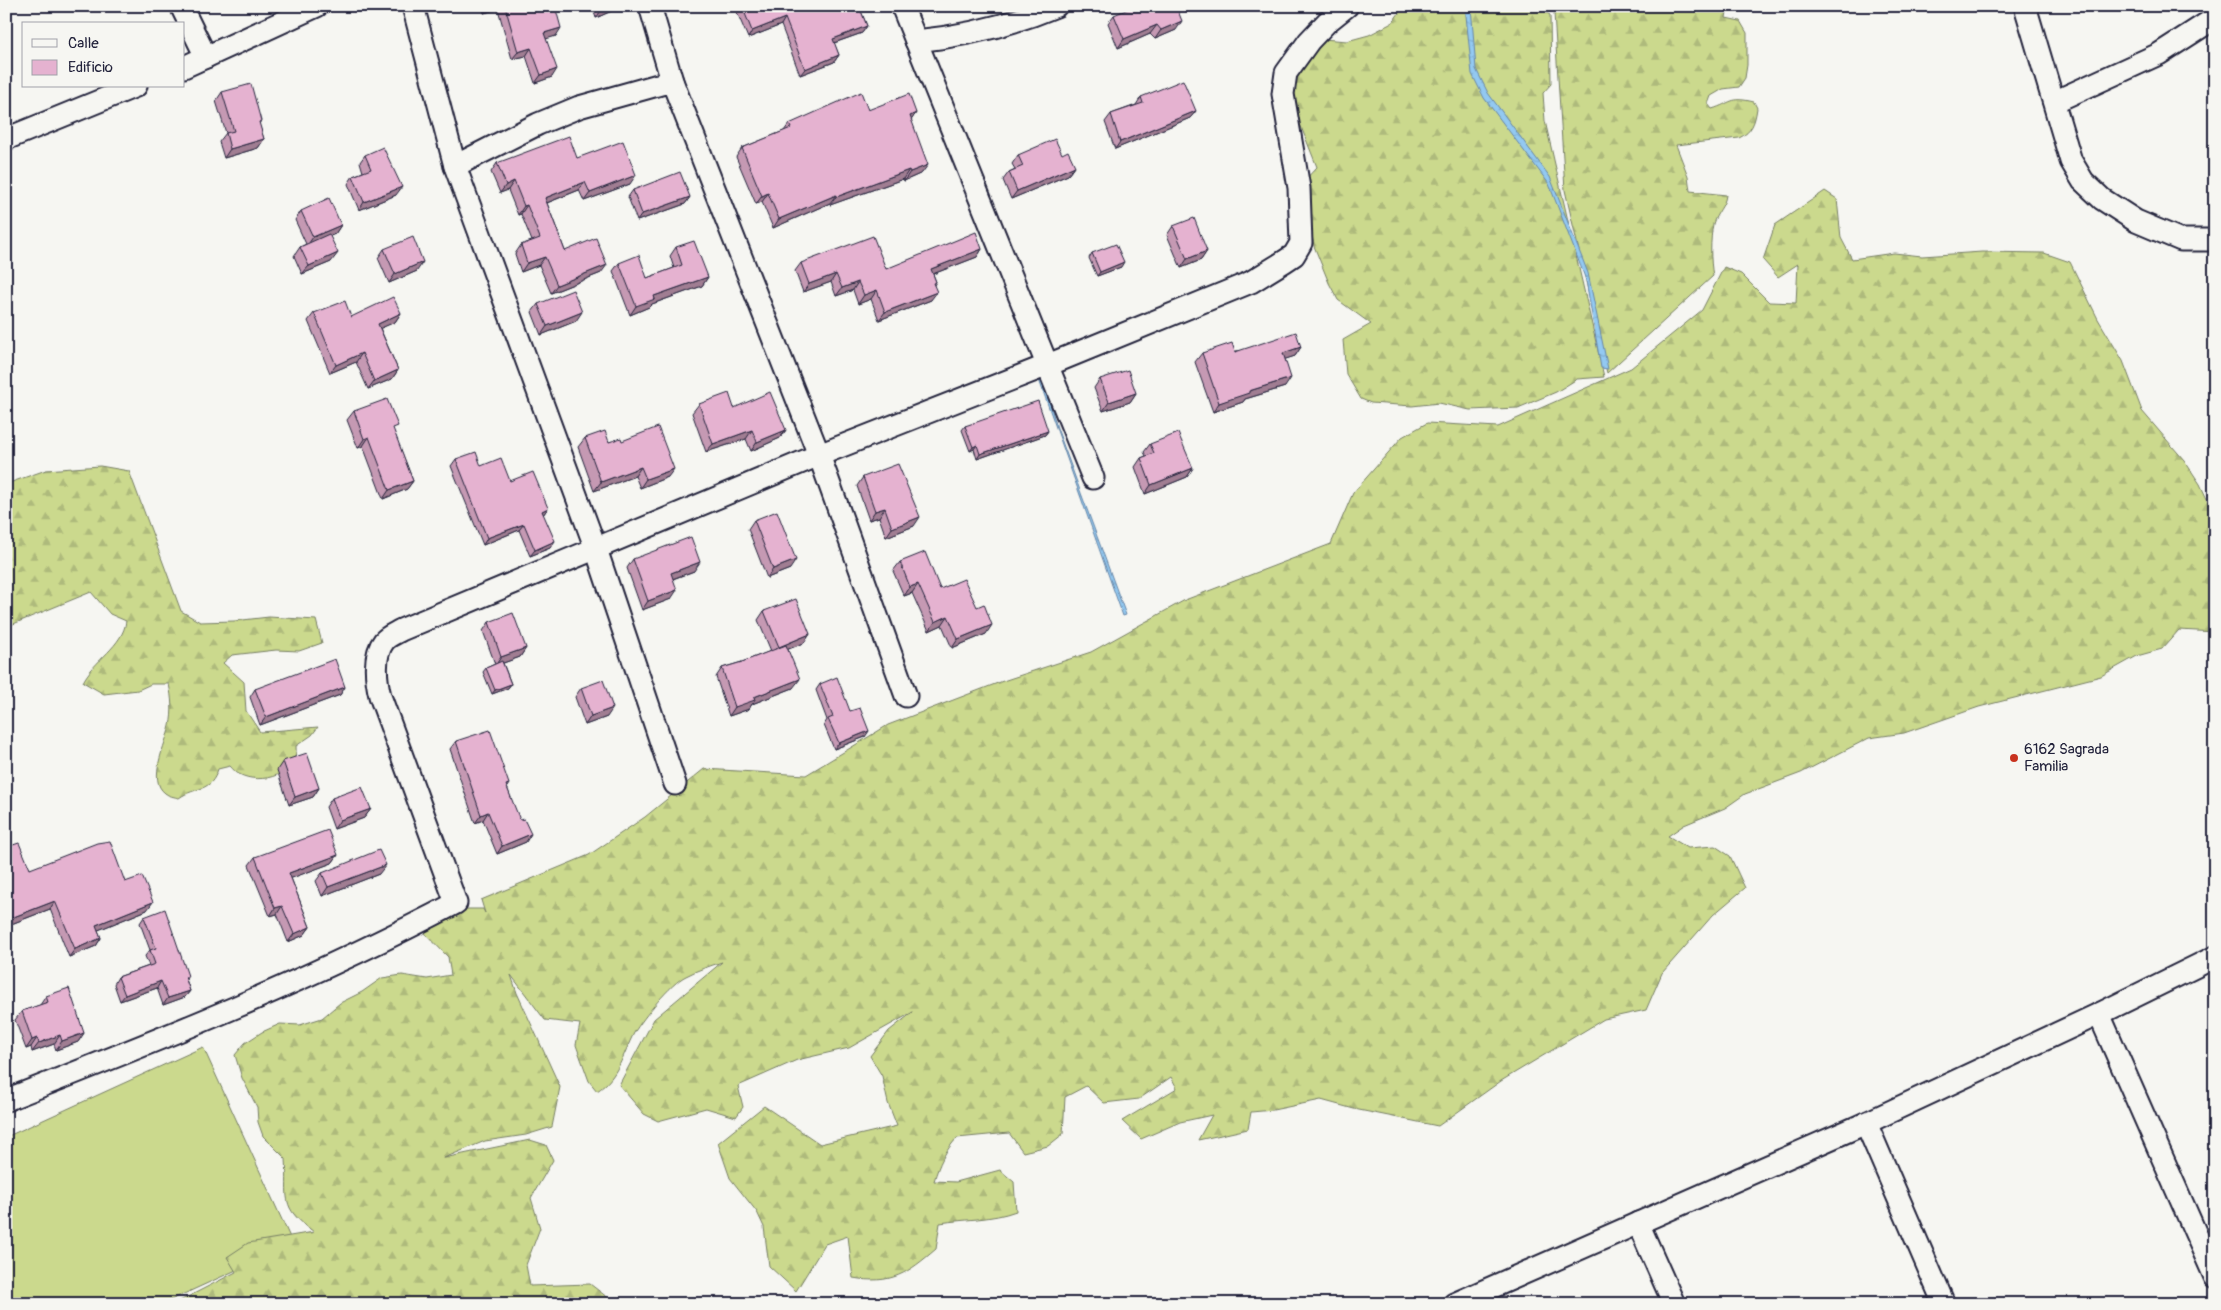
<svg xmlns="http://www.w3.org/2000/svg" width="2221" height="1310" font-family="Pangolin,sans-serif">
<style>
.grass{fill:#cbd98d;stroke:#767e64}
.forest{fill:url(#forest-firs);stroke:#767e64}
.water{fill:url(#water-ripples);stroke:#6686a8}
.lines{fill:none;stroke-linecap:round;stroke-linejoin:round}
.minor-casing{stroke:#22223b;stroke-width:25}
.minor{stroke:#f6f6f2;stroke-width:21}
.wall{fill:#c599b3;stroke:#22223b}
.shaded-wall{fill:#a07d92;stroke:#22223b}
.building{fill:#e5b2d0;stroke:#22223b}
.poi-dot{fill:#c8321e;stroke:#f6f6f2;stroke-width:2}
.labels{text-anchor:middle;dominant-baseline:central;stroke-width:5;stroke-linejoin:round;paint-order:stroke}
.poi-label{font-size:15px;fill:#22223b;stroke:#f6f6f2;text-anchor:start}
</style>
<defs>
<pattern id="forest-firs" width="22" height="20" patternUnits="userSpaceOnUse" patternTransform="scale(1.25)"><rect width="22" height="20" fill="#cbd98d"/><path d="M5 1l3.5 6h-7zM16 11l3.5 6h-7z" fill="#aeba7b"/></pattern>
<pattern id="water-ripples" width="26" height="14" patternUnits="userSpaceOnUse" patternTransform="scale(1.25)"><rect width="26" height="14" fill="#93c9f1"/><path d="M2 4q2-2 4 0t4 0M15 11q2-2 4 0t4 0" fill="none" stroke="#7eacd0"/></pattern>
</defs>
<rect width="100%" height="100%" fill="#f6f6f2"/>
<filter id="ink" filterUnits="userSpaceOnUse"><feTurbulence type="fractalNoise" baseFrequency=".02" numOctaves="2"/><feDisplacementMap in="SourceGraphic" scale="10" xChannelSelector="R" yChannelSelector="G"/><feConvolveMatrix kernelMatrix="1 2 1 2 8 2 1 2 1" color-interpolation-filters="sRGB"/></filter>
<g filter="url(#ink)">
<!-- grass -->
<polygon class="grass" points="203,1047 293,1244 162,1304 6,1304 6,1137"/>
<!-- forest -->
<g class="forest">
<polygon points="1404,6 1537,6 1550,15 1551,84 1543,93 1545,121 1604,377 1577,379 1556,392 1518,408 1470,410 1439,403 1412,406 1371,403 1361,399 1346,374 1343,340 1371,324 1338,300 1329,283 1314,246 1302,183 1317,167 1298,119 1285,109 1276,72 1277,65 1281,61 1296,58 1323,39 1347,41 1369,35 1392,23"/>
<path d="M1581 6H1728L1726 18 1740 21 1747 33V65L1745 78 1739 87 1723 89 1711 96 1708 104 1712 109C1732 103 1730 96 1754 102L1757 108C1755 122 1752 132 1739 138L1676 145 1688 176 1690 191 1726 195C1725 206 1716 213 1713 224 1710 241 1710 259 1713 276L1607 373 1565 190 1554 13 1581 11Z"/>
<path d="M1825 191 1837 199 1841 238 1852 259 1894 253 1922 256 1982 252 2044 253 2070 262 2098 319 2123 361 2142 411 2184 460 2200 484 2215 516V632L2179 630 2162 649 2137 656 2101 676 1979 707 1904 733 1869 738 1801 773 1745 794 1725 808 1684 825 1668 836 1688 848 1715 846 1730 856 1745 888 1713 915 1662 973 1646 1010 1604 1019 1501 1081 1438 1126 1354 1109 1321 1100 1273 1110 1251 1112 1248 1129 1198 1140 1212 1115 1180 1122 1141 1139 1122 1121 1177 1088 1171 1077 1139 1099 1104 1103 1086 1086 1065 1097 1063 1134 1048 1146 1023 1152 1009 1133 957 1138C945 1151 939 1164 934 1181L956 1182 1000 1170 1014 1182 1016 1211C992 1220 965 1219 940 1223L936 1249C908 1273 892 1285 853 1278L848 1236 825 1244 796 1291 769 1266 764 1227 757 1212 730 1178 718 1143 764 1106 820 1144 897 1126 888 1103 882 1076 870 1056 889 1031 913 1012 849 1048 797 1060 738 1086 743 1107 736 1117 706 1108 658 1121 644 1114 619 1085 654 1019 722 962C710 966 697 970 686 976 671 983 643 1018 634 1033 623 1054 618 1078 597 1091L589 1081 576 1045 580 1024 545 1020 511 975 517 993 560 1087 552 1127 526 1135 485 1141 444 1158 530 1140 546 1145 553 1160 531 1198 540 1228 526 1265 530 1286 590 1284 616 1304H174L236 1272 227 1257 248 1243 314 1232C278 1206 289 1199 286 1159L263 1136 258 1122 257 1107 242 1078 235 1055 245 1043 262 1032 280 1024 300 1025 322 1018 340 1003 362 992 382 978 402 975 427 979 451 975 448 957 422 930 460 909H483L485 913 481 900 589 855 645 817 704 769 806 775 888 725 1003 681 1091 652 1185 600 1331 544 1353 493 1402 437 1427 423 1498 427 1631 368 1702 310 1724 267 1741 274 1769 302 1796 303 1798 264 1778 277 1763 260 1775 225Z"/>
<path d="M100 466 129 471 181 611 200 622 234 621 269 617 316 620 322 643 299 651 276 650 232 655 223 663 244 682 246 711 260 732 318 727 312 735 296 746C299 774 261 786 239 774 236 773 233 769 230 766L218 769C211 793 196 786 179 798 175 797 168 796 165 793 147 780 166 743 170 726 173 711 172 699 169 684H151L138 690 104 694 83 682C94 660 123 646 126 621L110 614 91 592 6 627V484L46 470Z"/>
</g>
<!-- water -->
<g class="water">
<polygon points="1465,6 1471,6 1476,69 1488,93 1550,177 1588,273 1608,369 1601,368 1586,280 1549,184 1484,98 1472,74"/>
<polygon points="1038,377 1042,379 1046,390 1057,428 1126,615 1123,616"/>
</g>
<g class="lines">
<defs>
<g id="minor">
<polyline points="181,6 206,57"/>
<polyline points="413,6 455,166 596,549 675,784"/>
<polyline points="650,6 672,81 819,455 906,696"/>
<polyline points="902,6 1093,478"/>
<polyline points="2025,6 2071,161 2083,181 2102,199 2136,221 2181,240 2215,240"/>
<path d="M916 41C964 36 1011 25 1056 6"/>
<polyline points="184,67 317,6"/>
<polyline points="2054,102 2159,54 2215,18"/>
<polyline points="6,139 136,86"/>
<polyline points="455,166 538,124 579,107 672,81"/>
<polyline points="2099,1014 2215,1277"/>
<path d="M6 1100C159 1040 311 980 456 903L380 696C376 680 373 655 384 641 388 636 396 633 401 630L819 455 1048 365 1251 282 1285 261 1294 255 1301 243 1299 188 1283 94 1286 73 1309 41 1327 22 1347 6"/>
<polyline points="1866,1123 1944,1304"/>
<polyline points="1638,1223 1674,1304"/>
<polyline points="1454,1304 1866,1123 2099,1014 2215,957"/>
</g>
</defs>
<!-- minor casing -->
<use href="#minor" class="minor-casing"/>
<!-- minor -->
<use href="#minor" class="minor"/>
</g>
<!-- wall -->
<g class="wall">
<polygon points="482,6 555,6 556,36 546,38 552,77 535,83 526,56 512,59 498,9 484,13"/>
<polygon points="592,6 620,6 618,8 596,18"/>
<polygon points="738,6 859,6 867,26 862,33 834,43 839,55 834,62 800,75 781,25 748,38 736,10"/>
<polygon points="943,6 958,6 945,11"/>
<polygon points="1114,15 1176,30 1155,39 1150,34 1118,48 1108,23"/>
<polygon points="222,92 261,121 259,124 264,139 258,148 224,158 219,142 226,133 216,101"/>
<polygon points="1141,97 1196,111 1190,118 1115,149 1105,122 1111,114 1136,105"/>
<polygon points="868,110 916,113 911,120 922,173 904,181 903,179 830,205 830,203 773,228 762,202 756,204 736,157 742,148 784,131 789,124"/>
<polygon points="1062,154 1075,166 1068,175 1011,199 1003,180 1009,172 1015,169 1012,164 1018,155"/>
<polygon points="365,155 396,195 359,210 348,184 353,176 363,172 360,162"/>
<polygon points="577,158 630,184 584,201 579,190 547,203 565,251 601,273 551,293 539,265 521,272 515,254 521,245 532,241 521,214 518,215 508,190 500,193 491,172 497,163"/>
<polygon points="633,190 690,197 685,204 637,221 628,197"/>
<polygon points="301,211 341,225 335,234 330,236 331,262 302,274 294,256 300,247 306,244 295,220"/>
<polygon points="1173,226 1207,251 1201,260 1181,268 1167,235"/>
<polygon points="676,247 708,277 702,286 652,304 649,307 630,315 613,271 619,263 647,278 674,268 670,256"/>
<polygon points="384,249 417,271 389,283 378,258"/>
<polygon points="982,249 977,257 933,274 936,282 934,285 931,300 879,320 871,299 858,304 853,290 836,296 831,282 803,292 795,271 801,263 886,269"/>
<polygon points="1092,253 1121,267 1097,276 1089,258"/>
<polygon points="538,304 576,321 541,335 532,312"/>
<polygon points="314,313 351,317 401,313 395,322 380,328 398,370 392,379 368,389 356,362 330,373 308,321"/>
<polygon points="1301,347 1295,356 1285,359 1285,387 1245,399 1243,402 1213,412 1195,362 1202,353"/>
<polygon points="1100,379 1136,393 1130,402 1103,411 1094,388"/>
<polygon points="699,404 786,430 780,438 751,451 746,439 706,452 692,413"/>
<polygon points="354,411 394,432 413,481 407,489 383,499 363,446 358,448 347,420"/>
<polygon points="965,426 1048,431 1045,435 977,459 974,449 970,451 962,430"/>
<polygon points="585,438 609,442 622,441 668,477 640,488 635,476 594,491 578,447"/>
<polygon points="1150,444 1193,468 1187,477 1145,494 1135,467 1141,458 1146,456 1144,452"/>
<polygon points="456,459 481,466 510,481 548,508 543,515 550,548 530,556 519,530 483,545 451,466"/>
<polygon points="863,477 914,526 886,537 879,517 869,520 857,486"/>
<polygon points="754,520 790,569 767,578 748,529"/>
<polygon points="633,559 694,571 673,579 671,599 642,610 627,568"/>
<polygon points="900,562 940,589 977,607 986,634 952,648 942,625 929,631 912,593 904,596 893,571"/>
<polygon points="764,611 810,634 804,643 788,649 793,688 752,704 749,709 729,716 716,677 722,668 742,662 771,651 758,620"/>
<polygon points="489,622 526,648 520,657 503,663 511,684 508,688 492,694 483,672 486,668 495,664 483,631"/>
<polygon points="820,684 850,711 865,737 834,749 824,725 827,720 816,690"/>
<polygon points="345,687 340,695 260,725 250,697 255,689"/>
<polygon points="581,688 607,717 585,725 575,697"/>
<polygon points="456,741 509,784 507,787 526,842 497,854 483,820 475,823 450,749"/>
<polygon points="283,761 319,788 313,797 289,805 277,770"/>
<polygon points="332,798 371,809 364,818 334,829 326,807"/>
<polygon points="6,836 10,846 30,869 125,882 147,910 98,930 101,938 96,946 69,957 50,909 6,926"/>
<polygon points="338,855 332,863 291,878 310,927 304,935 288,942 277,914 270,916 249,865 255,857"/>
<polygon points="322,873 379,874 322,896 316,881"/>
<polygon points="144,917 188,976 186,979 190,991 185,997 163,1005 157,988 120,1001 114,984 118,977 149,966 145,956 150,950 140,923"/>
<polygon points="46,996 84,1033 78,1042 56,1050 54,1044 32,1052 31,1047 26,1049 15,1020 22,1011 40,1005"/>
</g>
<!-- shaded-wall -->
<g class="shaded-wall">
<polygon points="488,6 501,6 498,9 484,13"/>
<polygon points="609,6 620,6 618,8 596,18 602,9"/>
<polygon points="948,6 958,6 945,11"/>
<polygon points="785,18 781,25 748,38 752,31"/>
<polygon points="1182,21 1176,30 1155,39 1161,30"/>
<polygon points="1157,25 1150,34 1118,48 1124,39"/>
<polygon points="867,26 862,33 828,45 833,39"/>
<polygon points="561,28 556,36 539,41 544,33"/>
<polygon points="531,48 526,56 512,59 518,52"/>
<polygon points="839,55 834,62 800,75 805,69"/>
<polygon points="557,69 552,77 535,83 541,75"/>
<polygon points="1196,111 1190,118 1115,149 1120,142"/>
<polygon points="916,113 910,122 910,116"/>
<polygon points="264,139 258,148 224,158 230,149"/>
<polygon points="928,165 922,173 904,181 910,172"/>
<polygon points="1075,166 1068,175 1011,199 1017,191"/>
<polygon points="909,170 903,179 830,205 836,197"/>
<polygon points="636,175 630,184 584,201 590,193"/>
<polygon points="514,181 508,190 500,193 506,185"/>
<polygon points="585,182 579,190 539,206 545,198"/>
<polygon points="402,187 396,195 359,210 364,202"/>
<polygon points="768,193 762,202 756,204 762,196"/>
<polygon points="836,195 830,203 773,228 779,219"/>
<polygon points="690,197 685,204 637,221 642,214"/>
<polygon points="527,205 521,214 518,215 524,206"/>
<polygon points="341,225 335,234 307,246 313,237"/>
<polygon points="982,249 977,257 925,277 931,269"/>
<polygon points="1207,251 1201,260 1181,268 1187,259"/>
<polygon points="338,253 331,262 302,274 309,266"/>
<polygon points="545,257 539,265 521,272 527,263"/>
<polygon points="423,262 417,271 389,283 395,274"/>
<polygon points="1124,262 1121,267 1097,276 1100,272"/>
<polygon points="607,265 601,273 551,293 557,285"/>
<polygon points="836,274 831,282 803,292 809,284"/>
<polygon points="708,277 702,286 652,304 649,307 630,315 636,306 654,296"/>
<polygon points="858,282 853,290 836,296 842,288"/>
<polygon points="877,290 871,299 858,304 864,295"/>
<polygon points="937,292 931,300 879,320 885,312"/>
<polygon points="582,312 576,321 541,335 547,326"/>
<polygon points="401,313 395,322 372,332 378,324"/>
<polygon points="1301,347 1295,356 1277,362 1283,353"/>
<polygon points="362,353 356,362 330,373 336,365"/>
<polygon points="398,370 392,379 368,389 374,381"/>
<polygon points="1291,378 1285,387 1245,399 1243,402 1213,412 1219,403 1249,391"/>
<polygon points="1136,393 1130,402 1103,411 1109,402"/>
<polygon points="752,430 746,439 706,452 713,444"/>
<polygon points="786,430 780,438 751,451 757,442"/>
<polygon points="1048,431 1045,435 977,459 980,454"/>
<polygon points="369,437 363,446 358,448 364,439"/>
<polygon points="977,445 974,449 970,451 973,447"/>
<polygon points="641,467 635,476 594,491 601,482"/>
<polygon points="1193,468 1187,477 1145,494 1151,485"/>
<polygon points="674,469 668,477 640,488 646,479"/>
<polygon points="413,481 407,489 383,499 389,490"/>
<polygon points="548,508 543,515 542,511"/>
<polygon points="885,508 879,517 869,520 875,511"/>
<polygon points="920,517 914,526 886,537 892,528"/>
<polygon points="524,524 519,530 483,545 487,538"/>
<polygon points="555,541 550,548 530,556 535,550"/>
<polygon points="796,560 790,569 767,578 773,569"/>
<polygon points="700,562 694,571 664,582 671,573"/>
<polygon points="918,584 912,593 904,596 910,587"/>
<polygon points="677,590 671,599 642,610 648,601"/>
<polygon points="948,616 942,625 929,631 935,622"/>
<polygon points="992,625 986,634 952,648 958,639"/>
<polygon points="810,634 804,643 773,655 779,647"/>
<polygon points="526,648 520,657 495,666 501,657"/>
<polygon points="800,679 793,688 752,704 749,709 729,716 735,707 754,697"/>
<polygon points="511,684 508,688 492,694 495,690"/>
<polygon points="345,687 340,695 260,725 266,717"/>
<polygon points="613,708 607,717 585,725 591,716"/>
<polygon points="869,731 865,737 834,749 839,743"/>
<polygon points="319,788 313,797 289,805 295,797"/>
<polygon points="371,809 364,818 334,829 340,820"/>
<polygon points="488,812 483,820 475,823 481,815"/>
<polygon points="531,834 526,842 497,854 502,846"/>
<polygon points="338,855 332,863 284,881 289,873"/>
<polygon points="386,865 379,874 322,896 328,887"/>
<polygon points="55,901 50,909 6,926 11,918"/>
<polygon points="153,902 147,910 91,933 96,925"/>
<polygon points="282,906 277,914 270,916 275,908"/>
<polygon points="310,927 304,935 288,942 294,934"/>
<polygon points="101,938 96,946 69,957 75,949"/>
<polygon points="161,981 157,988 120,1001 125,995"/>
<polygon points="190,991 185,997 163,1005 168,998"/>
<polygon points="84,1033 78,1042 56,1050 62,1041"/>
<polygon points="60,1035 54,1044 32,1052 39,1043"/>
<polygon points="37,1038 31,1047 26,1049 32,1040"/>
</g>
<!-- building -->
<g class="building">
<polygon points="505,6 555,6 561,28 544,33 557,69 541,75 531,48 518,52"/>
<polygon points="601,6 609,6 602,9"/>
<polygon points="742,6 859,6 867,26 833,39 839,55 805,69 785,18 752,31"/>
<polygon points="1135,6 1176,6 1182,21 1161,30 1157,25 1124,39 1114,15"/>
<polygon points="1183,80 1196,111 1120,142 1111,114 1143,103 1141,97"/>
<polygon points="251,84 261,121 259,122 264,139 230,149 226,133 234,131 222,92"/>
<polygon points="861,92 868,110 909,94 916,113 910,116 928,165 910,172 909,170 836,197 836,195 779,219 768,193 762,196 742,148 791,128 789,124"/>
<polygon points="569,136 577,158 623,141 636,175 590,193 585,182 545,198 565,251 596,238 607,265 557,285 545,257 527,263 521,245 540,238 527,205 524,206 514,181 506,185 497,163"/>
<polygon points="1055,139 1062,154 1068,151 1075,166 1017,191 1009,172 1023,166 1018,155"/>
<polygon points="383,147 402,187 364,202 353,176 371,169 365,155"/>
<polygon points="680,172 690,197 642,214 633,190"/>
<polygon points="329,198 341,225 313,237 301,211"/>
<polygon points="1194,218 1207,251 1187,259 1173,226"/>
<polygon points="976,232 982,249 931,269 936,282 933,283 937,292 885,312 877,290 864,295 858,282 842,288 836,274 809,284 801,263 873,236 886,269"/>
<polygon points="329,234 338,253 309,266 300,247"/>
<polygon points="413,237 423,262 395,274 384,249"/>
<polygon points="694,241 708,277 654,296 655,299 636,306 619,263 639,255 647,278 682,265 676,247"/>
<polygon points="1116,244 1124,262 1100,272 1092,253"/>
<polygon points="573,290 582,312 547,326 538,304"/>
<polygon points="393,297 401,313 378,324 398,370 374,381 362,353 336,365 314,313 345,301 351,317"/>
<polygon points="1296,332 1301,347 1283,353 1291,378 1249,391 1249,393 1219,403 1202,353 1232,343 1235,352"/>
<polygon points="1128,370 1136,393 1109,402 1100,379"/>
<polygon points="770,392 786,430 757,442 752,430 713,444 699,404 729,393 734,408"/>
<polygon points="387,399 398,426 393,428 413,481 389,490 369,437 364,439 354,411"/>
<polygon points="1038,401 1048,431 980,454 977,445 973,447 965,426"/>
<polygon points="658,427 674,469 646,479 641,467 601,482 585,438 605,431 609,442 621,438 622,441"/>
<polygon points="1178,433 1193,468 1151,485 1141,458 1154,453 1150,444"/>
<polygon points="476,452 481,466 501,458 510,481 533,472 548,508 542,511 555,541 535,550 524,524 487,538 456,459"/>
<polygon points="898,464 920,517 892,528 885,508 875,511 863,477"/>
<polygon points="777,511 796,560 773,569 754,520"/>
<polygon points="691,537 700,562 671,573 677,590 648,601 633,559"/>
<polygon points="925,552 940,589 964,579 977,607 984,604 992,625 958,639 948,616 935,622 918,584 910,587 900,562"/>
<polygon points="796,599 810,634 779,647 764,611"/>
<polygon points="513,613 526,648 501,657 489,622"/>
<polygon points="786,645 800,679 754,697 755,700 735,707 722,668 742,662"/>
<polygon points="335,659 345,687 266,717 255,689"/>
<polygon points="502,661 511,684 495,690 486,668"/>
<polygon points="837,677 850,711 860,708 869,731 839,743 828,719 833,717 820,684"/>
<polygon points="603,680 613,708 591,716 581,688"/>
<polygon points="490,730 509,784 506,785 520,820 524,819 531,834 502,846 488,812 481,815 456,741"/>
<polygon points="307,753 319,788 295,797 283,761"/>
<polygon points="362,787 371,809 340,820 332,798"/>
<polygon points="328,830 338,855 289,873 310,927 294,934 282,906 275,908 255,857"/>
<polygon points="6,836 10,846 19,843 30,869 97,843 110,841 125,882 142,876 153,902 96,925 101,938 75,949 55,901 11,918 6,905"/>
<polygon points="379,850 386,865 328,887 322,873"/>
<polygon points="165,909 188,976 185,977 190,991 168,998 161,981 125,995 118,977 155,964 150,950 156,948 144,917"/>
<polygon points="69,988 84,1033 62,1041 60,1035 39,1043 37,1038 32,1040 22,1011 48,1002 46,996"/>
</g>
</g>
<!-- markers -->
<circle class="poi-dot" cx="2014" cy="758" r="5"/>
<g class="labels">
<!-- poi labels -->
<g class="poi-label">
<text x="2024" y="749">6162 Sagrada<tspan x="2024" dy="17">Familia</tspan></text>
</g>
</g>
<!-- margin -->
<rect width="2221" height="1310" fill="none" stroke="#f6f6f2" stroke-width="25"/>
<rect x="12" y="12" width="2196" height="1285" fill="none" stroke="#22223b" stroke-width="2" filter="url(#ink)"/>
<!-- legend -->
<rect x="22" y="22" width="162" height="65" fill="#f6f6f2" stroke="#a1a1a9"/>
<rect x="32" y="39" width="25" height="8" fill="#f6f6f2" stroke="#a1a1a9"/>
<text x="68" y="48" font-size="15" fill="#22223b">Calle</text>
<rect x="32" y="60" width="25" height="15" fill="#e5b2d0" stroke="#a1a1a9"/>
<text x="68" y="72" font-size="15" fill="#22223b">Edificio</text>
</svg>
